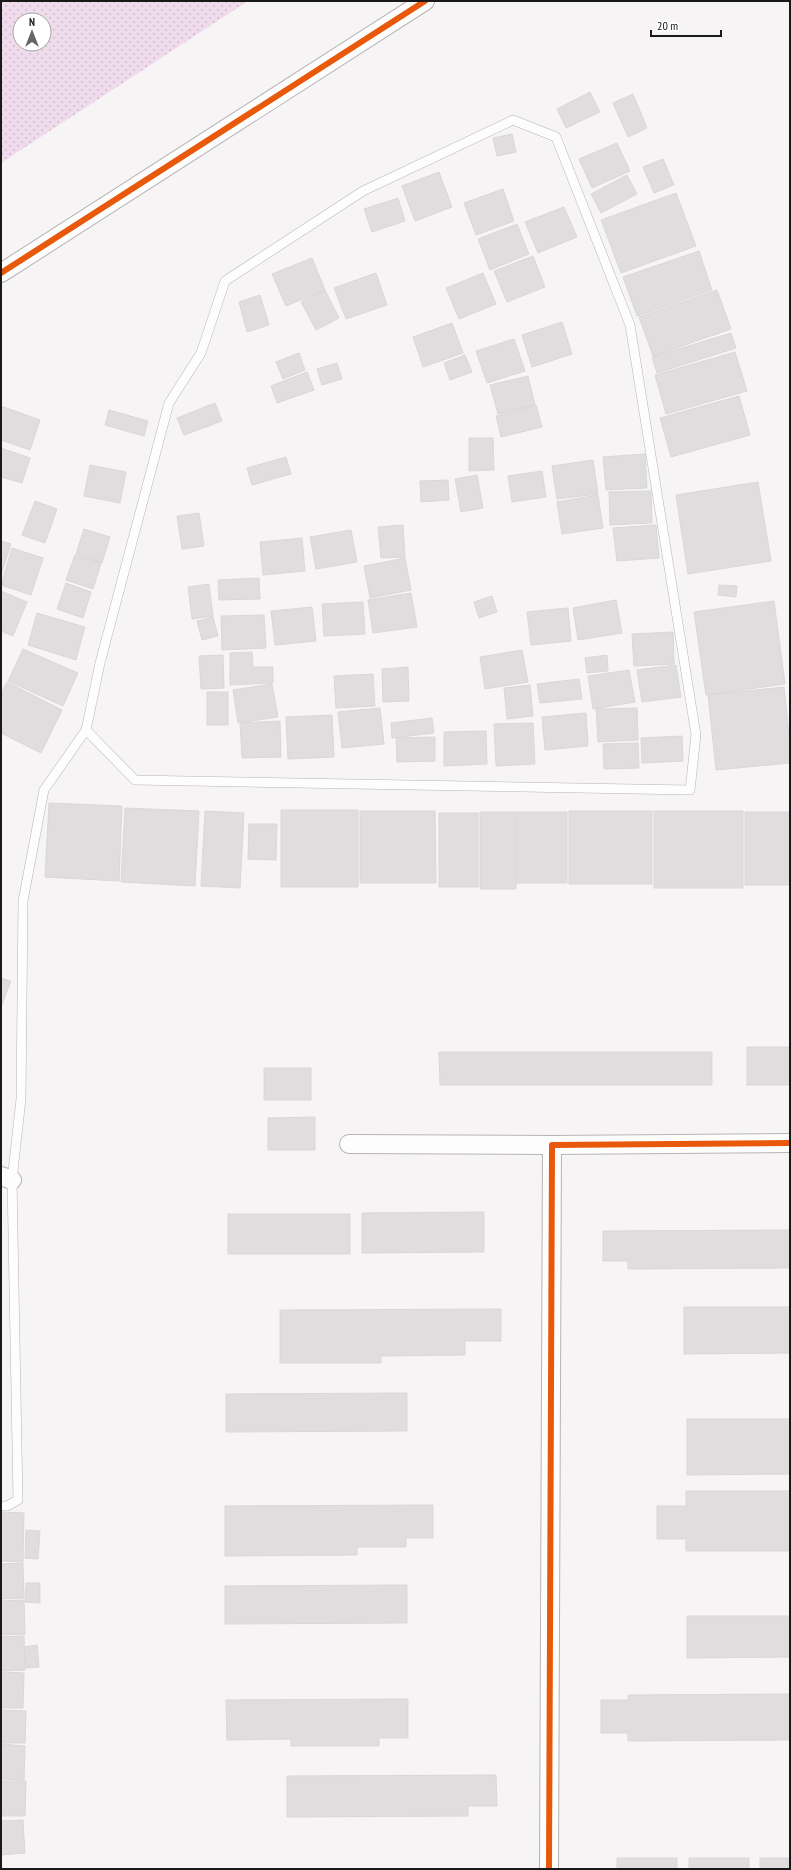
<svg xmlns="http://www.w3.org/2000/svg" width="791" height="1870" font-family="'PT Sans Narrow',sans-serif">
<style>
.grass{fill:url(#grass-dots);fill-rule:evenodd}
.building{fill:#dfddde;stroke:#d9d7d9}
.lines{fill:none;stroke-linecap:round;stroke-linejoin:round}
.lane-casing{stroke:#b6b4b5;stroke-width:10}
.street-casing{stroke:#b6b4b5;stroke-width:20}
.lane{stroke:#fefdfe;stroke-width:9}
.street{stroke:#fefdfe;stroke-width:18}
.cycleway-casing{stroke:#fff;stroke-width:8}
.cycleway{stroke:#e8590c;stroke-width:6}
</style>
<defs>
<pattern id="grass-dots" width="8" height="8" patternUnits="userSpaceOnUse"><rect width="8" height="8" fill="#f0dbec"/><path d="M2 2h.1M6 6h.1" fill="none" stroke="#cdbbca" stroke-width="1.8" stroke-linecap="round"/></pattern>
</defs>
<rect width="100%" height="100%" fill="#f7f4f6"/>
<!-- grass -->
<path class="grass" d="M1 1H248L1 163ZM20 20H44V44H20Z"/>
<!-- building -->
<g class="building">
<polygon points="590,92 600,112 566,128 557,109"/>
<polygon points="633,94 647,128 628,137 613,103"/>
<polygon points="512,134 516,152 497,156 493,138"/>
<polygon points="617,143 630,171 592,188 579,159"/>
<polygon points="663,159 674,185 654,193 643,167"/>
<polygon points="439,172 452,207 415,221 402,186"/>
<polygon points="627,175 637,194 601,213 591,194"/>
<polygon points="503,189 514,221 476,235 464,203"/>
<polygon points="676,193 696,246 621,273 601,220"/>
<polygon points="398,198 405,221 372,232 364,209"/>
<polygon points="564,207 577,237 538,253 525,222"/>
<polygon points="517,224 529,254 490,270 478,239"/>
<polygon points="699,251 712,290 637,316 623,277"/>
<polygon points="533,256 545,287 507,302 494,271"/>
<polygon points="312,258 325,290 286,306 272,274"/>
<polygon points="376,273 387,305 346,319 334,288"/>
<polygon points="483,273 496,304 459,319 446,288"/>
<polygon points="325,290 339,318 316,330 301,302"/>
<polygon points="717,290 731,329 653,356 639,317"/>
<polygon points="260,295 269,325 247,332 239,302"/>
<polygon points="562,322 572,354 532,367 522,335"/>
<polygon points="452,323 463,353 423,367 413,337"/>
<polygon points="731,333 736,348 657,373 652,357"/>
<polygon points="514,339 525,371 487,383 476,351"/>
<polygon points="735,352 747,391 666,414 655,375"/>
<polygon points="299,353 305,370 283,379 276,362"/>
<polygon points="465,355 472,372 450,380 444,363"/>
<polygon points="337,363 342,379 322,385 317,369"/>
<polygon points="307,372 314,390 277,403 271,386"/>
<polygon points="528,376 535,405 498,414 490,385"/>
<polygon points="739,396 750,435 671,457 660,418"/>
<polygon points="215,403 222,421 184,435 177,418"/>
<polygon points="536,405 542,427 501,437 496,416"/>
<polygon points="1,406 40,420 30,450 1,440"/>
<polygon points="109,410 148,421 144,436 105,425"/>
<polygon points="469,438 493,438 494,470 469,471"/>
<polygon points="1,448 30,458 22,483 1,477"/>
<polygon points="645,454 647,488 606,490 603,457"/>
<polygon points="286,457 291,474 252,485 247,468"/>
<polygon points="593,460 598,494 557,499 552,466"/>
<polygon points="90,465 126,472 120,503 84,496"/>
<polygon points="542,471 546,497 512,502 508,476"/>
<polygon points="477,475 483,508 461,512 455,479"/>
<polygon points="448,480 449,500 421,502 420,481"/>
<polygon points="758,482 771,561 688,574 676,495"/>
<polygon points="651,491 652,523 610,525 609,492"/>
<polygon points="598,495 603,528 562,534 557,502"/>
<polygon points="35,501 57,509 45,543 22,535"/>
<polygon points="199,513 204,546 182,549 177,516"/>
<polygon points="403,525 405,557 381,558 378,527"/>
<polygon points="656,525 659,558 617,561 613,528"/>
<polygon points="84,529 110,537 102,563 76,554"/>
<polygon points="351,530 357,562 316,569 310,537"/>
<polygon points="302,538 305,571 263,575 260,542"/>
<polygon points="1,541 11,544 1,575"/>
<polygon points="12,548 43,558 31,595 1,585"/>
<polygon points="75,555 101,563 93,589 66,580"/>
<polygon points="405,558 411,590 370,598 364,566"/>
<polygon points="259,578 260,599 219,600 218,580"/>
<polygon points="66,583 91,592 83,618 57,609"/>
<polygon points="209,584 213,616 192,619 188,587"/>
<polygon points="719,585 737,586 736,597 718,595"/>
<polygon points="1,591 27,602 13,636 1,631"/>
<polygon points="411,593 417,627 373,633 368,600"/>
<polygon points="492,596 497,612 479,618 474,602"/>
<polygon points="616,600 622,633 578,640 573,608"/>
<polygon points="774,601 785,684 706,695 694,612"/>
<polygon points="363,602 365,634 324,636 322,604"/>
<polygon points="312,607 316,641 275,645 271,611"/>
<polygon points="568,608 571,641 531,645 527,612"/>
<polygon points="37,613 85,627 76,660 28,645"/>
<polygon points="264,615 266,648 222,650 221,616"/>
<polygon points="213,617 218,636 202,640 197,621"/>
<polygon points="673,632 674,664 634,666 632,634"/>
<polygon points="23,649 78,673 63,706 8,681"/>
<polygon points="522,650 528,682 485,689 480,657"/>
<polygon points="252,652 253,667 273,667 273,683 230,685 230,653"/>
<polygon points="223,655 224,688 201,689 199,656"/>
<polygon points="607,655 608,671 587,673 585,658"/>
<polygon points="676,665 681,697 642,702 637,670"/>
<polygon points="408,667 409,701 383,702 382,669"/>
<polygon points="629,670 635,702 593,709 588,676"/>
<polygon points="373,674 375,706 336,708 334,676"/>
<polygon points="579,679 582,699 540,703 537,684"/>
<polygon points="7,682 62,710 41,753 1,733 1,694"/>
<polygon points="272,684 278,717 238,723 233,690"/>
<polygon points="530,685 533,716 507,719 504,688"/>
<polygon points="784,687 790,744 790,763 716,770 708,695"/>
<rect x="207" y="692" width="21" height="33"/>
<polygon points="380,708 384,744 342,748 338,712"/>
<polygon points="637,708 638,740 598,742 596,709"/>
<polygon points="586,713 588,746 545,750 542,717"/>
<polygon points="332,715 334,757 288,759 286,717"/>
<polygon points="432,718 434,733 392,738 391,723"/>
<polygon points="280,721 281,757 242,758 240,723"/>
<polygon points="533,723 535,764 496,766 494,724"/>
<polygon points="486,731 487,764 444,766 444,732"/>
<polygon points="682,736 683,761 642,763 641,738"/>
<polygon points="435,737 435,761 397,762 396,738"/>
<polygon points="638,743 639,768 604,769 603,744"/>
<polygon points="49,803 122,806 119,881 45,877"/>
<polygon points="125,808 199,811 195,886 121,882"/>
<rect x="281" y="810" width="77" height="77"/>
<polygon points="205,811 244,813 240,888 201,886"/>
<polygon points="360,811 435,811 436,883 360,883"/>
<rect x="569" y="811" width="83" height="73"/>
<rect x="654" y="811" width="89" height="77"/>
<polygon points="480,812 515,812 516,889 480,889"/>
<rect x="516" y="812" width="51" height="71"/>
<rect x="745" y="812" width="45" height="73"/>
<rect x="439" y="813" width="39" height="74"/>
<polygon points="249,824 277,824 276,860 248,859"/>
<polygon points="1,978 11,981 1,1007"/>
<rect x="747" y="1047" width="43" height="38"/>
<polygon points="439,1052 712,1052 712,1085 440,1085"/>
<rect x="264" y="1068" width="47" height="32"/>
<polygon points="315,1117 315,1150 268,1150 268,1118"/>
<polygon points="484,1212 484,1252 362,1253 362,1213"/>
<rect x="228" y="1214" width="122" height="40"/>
<polygon points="790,1230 790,1268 628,1269 628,1261 603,1261 603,1231"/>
<polygon points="684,1307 790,1307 790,1353 684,1354"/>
<polygon points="501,1309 501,1341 465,1341 465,1355 381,1356 381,1363 280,1363 280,1310"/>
<polygon points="407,1393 407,1431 226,1432 226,1394"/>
<polygon points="687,1419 790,1419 790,1474 687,1475"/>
<polygon points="686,1491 790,1491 790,1551 686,1551 686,1539 657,1539 657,1506 686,1506"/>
<polygon points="433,1505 433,1538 406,1538 406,1547 357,1547 357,1555 225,1556 225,1506"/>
<polygon points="1,1512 24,1513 23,1562 1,1561"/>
<polygon points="26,1530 40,1531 38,1559 25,1558"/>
<polygon points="23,1563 24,1598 1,1599 1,1564"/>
<polygon points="26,1583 40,1583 40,1603 25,1602"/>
<polygon points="407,1585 407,1623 225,1624 225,1586"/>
<polygon points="24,1600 25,1634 1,1635 1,1601"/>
<polygon points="687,1616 790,1616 790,1657 687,1658"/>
<polygon points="24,1636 25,1670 1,1671 1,1637"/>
<polygon points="37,1645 39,1667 26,1668 24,1647"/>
<polygon points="1,1672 24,1673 23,1708 1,1708"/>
<polygon points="790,1694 790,1740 628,1741 628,1733 601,1733 601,1700 628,1700 628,1695"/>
<polygon points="408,1699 408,1738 379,1738 379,1746 291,1746 291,1739 227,1740 226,1700"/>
<polygon points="1,1710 26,1711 25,1743 1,1743"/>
<polygon points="1,1744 25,1746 24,1780 1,1779"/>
<polygon points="496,1775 497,1806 468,1806 468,1816 287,1817 287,1776"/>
<polygon points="1,1781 26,1781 25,1816 1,1816"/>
<polygon points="23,1820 25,1853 1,1855 1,1821"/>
<rect x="617" y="1858" width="60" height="11"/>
<rect x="689" y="1858" width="60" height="11"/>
<rect x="760" y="1858" width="30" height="11"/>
</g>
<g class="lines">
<defs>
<polyline id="lane" points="1,1506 7,1506 18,1500 12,1180 21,1099 23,901 44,790 86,730 100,663 169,403 201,353 225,281 363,191 513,120 556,137 630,325 696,735 690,790 135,780 86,730"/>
<g id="street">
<polyline points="1,273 425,1"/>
<polyline points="349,1144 552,1145"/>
<polyline points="1,1176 12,1180"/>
<polyline points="549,1869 552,1145 790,1143"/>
</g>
</defs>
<!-- lane casing -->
<use href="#lane" class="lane-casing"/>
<!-- street casing -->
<use href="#street" class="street-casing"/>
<!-- lane -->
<use href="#lane" class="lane"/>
<!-- street -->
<use href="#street" class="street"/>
<defs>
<g id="cycleway">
<polyline points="1,273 425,1"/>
<polyline points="549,1869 552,1145 790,1143"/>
</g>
</defs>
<!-- cycleway casing -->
<use href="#cycleway" class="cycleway-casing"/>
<!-- cycleway -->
<use href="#cycleway" class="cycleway"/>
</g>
<!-- border -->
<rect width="791" height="1870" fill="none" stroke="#1a191a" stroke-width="4"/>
<!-- north arrow -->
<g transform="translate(32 32)"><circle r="19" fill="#ffffff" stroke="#a3a3a3"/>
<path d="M0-3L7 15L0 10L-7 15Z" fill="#676667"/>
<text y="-6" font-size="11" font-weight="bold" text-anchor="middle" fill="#1a191a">N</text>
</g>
<!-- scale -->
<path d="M651 30v6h70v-6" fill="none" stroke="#1a191a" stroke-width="2"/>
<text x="657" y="30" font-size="12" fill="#1a191a" stroke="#ffffff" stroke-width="3" paint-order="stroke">20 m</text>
</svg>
